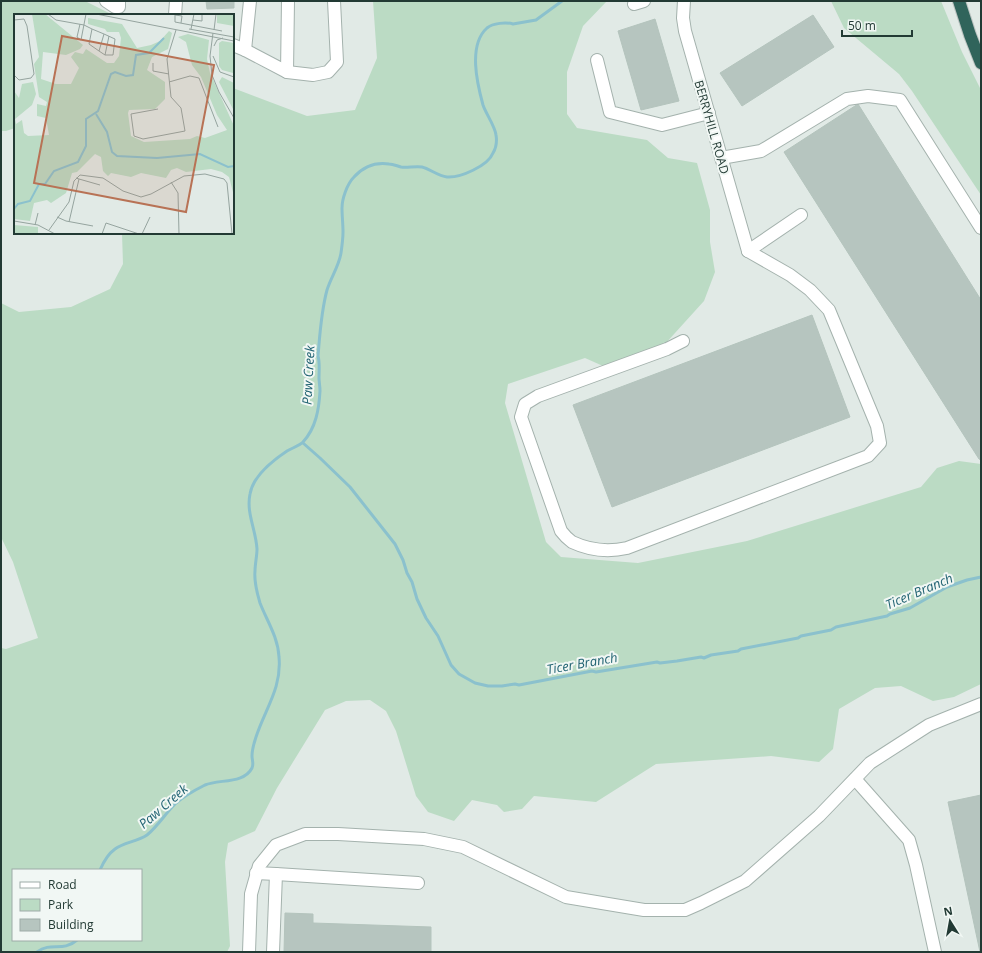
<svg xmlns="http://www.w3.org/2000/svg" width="982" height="953" font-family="'Open Sans',sans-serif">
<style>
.green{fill:#bbdbc4;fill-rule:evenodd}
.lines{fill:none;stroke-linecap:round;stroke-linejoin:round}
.stream{stroke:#8bc1cd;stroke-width:3}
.building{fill:#b6c5bf;stroke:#b4c4bd}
.minor-casing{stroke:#a4b2ad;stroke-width:14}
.highway-casing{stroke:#bdc4c2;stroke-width:14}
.minor{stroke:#fff;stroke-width:12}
.highway{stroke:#30645b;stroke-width:12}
.labels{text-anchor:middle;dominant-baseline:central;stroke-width:4;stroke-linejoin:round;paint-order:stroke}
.street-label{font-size:12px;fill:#223a34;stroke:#f1f7f4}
.water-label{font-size:13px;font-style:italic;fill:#206272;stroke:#f1f7f4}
.inset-river{fill:none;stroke:#8bc1cd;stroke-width:2}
.inset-road{fill:none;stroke:#95a49f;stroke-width:1}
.view{fill:#b87255;fill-opacity:0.15;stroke:#b87255;stroke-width:2}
.inset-edge{fill:none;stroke:#223a34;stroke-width:2}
</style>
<rect width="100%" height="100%" fill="#e1eae6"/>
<!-- green -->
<g class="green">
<polygon points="1,1 85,1 113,15 15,15 15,128 6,131 1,131"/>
<path d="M373 1H607L583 26 567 72V114L577 128 647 140 668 158 697 163 710 210V242L715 272 704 301 665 344 603 366 585 358 508 384 505 403 546 542 561 557 638 563 747 541 921 487 937 468 959 461 981 464V684L954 697 933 701 901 686 875 688 839 709 833 749 819 762 771 756 656 764 596 802 534 796 522 809 504 812 497 805 472 800 454 821 428 812 416 796 396 731 386 711 370 700 346 701 325 710 277 788 255 831 228 843 225 862 230 946 227 952H1V648L6 649 38 638 13 562 1 537V303L19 312 71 307 110 289 123 264 122 233H233V88L307 116 355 110 377 58ZM13 870H141V940H13Z"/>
<polygon points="831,1 941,1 962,52 981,90 981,195 912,91 899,74 844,28"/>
</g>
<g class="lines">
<!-- stream -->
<g class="stream">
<polyline points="303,443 320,458 350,487 395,544 403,560 407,573 412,582 417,599 426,618 438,636 451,665 459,674 475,683 488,686 502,686 515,684 519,685 592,671 596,672 657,662 660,663 677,661 701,657 704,658 711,655 738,651 741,649 798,638 801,636 831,630 836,627 887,616 890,614 910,608 947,587 967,580 981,577"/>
<path d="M100 870C103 863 108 854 115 849 124 842 137 842 147 835 158 826 165 814 175 804 184 796 195 790 205 785 219 779 244 784 252 768 254 764 252 760 252 756 252 749 254 743 256 737 265 709 282 688 279 657 278 637 267 621 260 603 257 593 254 581 255 571 255 564 257 556 257 549 256 530 246 513 250 494 253 476 272 461 287 451 292 448 299 446 303 442 316 428 319 409 320 391 320 386 319 382 319 378 319 370 320 363 318 356 320 333 321 312 327 290 331 277 339 266 341 253 342 246 343 239 343 232 343 224 342 216 342 208 342 199 347 184 354 177 363 167 375 162 389 164 393 164 397 166 401 167 407 168 415 166 422 167 430 169 438 176 447 177 460 178 488 166 493 153 496 148 497 141 496 135 495 126 486 114 483 105 477 83 468 45 487 28 493 23 506 22 513 24L536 20 562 1"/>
<path d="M37 952C52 941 62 953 77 940"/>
</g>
</g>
<!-- building -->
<g class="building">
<polygon points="206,1 234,1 234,8 207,9"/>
<polygon points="813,15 834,47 742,106 720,73"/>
<polygon points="655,19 679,101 641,110 618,31"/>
<polygon points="858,104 981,300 981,460 979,459 784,152"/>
<polygon points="812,315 850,417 612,507 573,405"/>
<polygon points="981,795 981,952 980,952 948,802"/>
<polygon points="285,913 313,914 313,923 431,927 431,952 284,952"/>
</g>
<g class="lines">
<defs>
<g id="minor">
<polyline points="106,1 115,7 119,7 119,1"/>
<polyline points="684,1 683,18 685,31 748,251"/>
<polyline points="634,4 644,1"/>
<polyline points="175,15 176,1"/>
<polyline points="233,45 245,50 250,1"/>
<polyline points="245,50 287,72 313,75 328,72 337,62 334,1"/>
<polyline points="597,60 610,112 662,125 709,113"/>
<polyline points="287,72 288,1"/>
<polyline points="721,158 761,151 847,99 868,96 900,100 981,228"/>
<polyline points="748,251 801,215"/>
<path d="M683 341 667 349 538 396 525 404 521 417 561 531C564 535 568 539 572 542 589 550 609 552 627 548L868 456 880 443 877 426 829 310 810 290 790 275 748 251"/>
<polyline points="855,779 909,840 916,865 935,952"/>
<polyline points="256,873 276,874 273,952"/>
<polyline points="276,874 418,883"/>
<polyline points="249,952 251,894 259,866 276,845 305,834 338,834 424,839 463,847 566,897 644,910 685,910 701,903 745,881 819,816 870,763 929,725 981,704"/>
</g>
<polyline id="highway" points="959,1 970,35 981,63"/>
</defs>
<!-- minor casing -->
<use href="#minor" class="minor-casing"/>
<!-- highway casing -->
<use href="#highway" class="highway-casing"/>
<!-- minor -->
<use href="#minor" class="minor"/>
<!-- highway -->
<use href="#highway" class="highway"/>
</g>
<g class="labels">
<!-- street labels -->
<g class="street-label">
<text transform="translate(712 127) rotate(74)">BERRYHILL ROAD</text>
</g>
<!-- water labels -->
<g class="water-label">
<text transform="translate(308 375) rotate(-87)">Paw Creek</text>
<text transform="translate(919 591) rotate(-23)">Ticer Branch</text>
<text transform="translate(582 663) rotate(-10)">Ticer Branch</text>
<text transform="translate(163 806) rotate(-41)">Paw Creek</text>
</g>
</g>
<!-- overview -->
<g transform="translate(14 14)">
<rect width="220" height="220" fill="#e1eae6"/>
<path d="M18 0H31L69 31 66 35 52 41 29 38 27 65 42 70H57L65 54 57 43 61 38 69 40 72 35 93 49H100L105 42 107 24 105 18H93L91 15 74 10V4L108 10 123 34 137 31 146 27 155 17 158 19 154 35 138 43 133 56 151 68V85L141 95 115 96 114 99 117 122 130 128 176 125 183 122 191 124 213 116 203 101 187 63 178 51 172 28 164 23 174 20 195 26 193 45 196 59 220 112V182L215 163 208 158 197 155 172 158 163 154 157 156 152 164 127 159 117 163 97 159 94 162 89 157 87 143 81 140 63 158 58 159 52 179 37 189 33 186 20 189 16 207 0 205V77L5 84 8 70 19 68 22 80 18 91 1 105 2 110 8 106 10 119 14 122 35 121 32 104 23 102V90L32 92 33 88 25 83 20 50 25 43ZM203 0H220V12L203 9ZM208 27 220 29 219 59 208 56 205 52V29ZM208 63 220 69V97L205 68ZM0 211 24 213V220H0Z" fill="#bbdbc4"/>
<path class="inset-river" d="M82 100 93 118 98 138 103 142 143 144 186 140 214 153 220 152M0 195 4 190 16 187 25 170H31L40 157 64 148 72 132V105L84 97 97 60 101 58 112 62 119 61 122 41 135 39 150 24"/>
<path class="inset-road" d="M34 0 42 6 70 11 78 15 75 30 85 37 90 20 78 15M82 0 220 27M0 6 10 5 13 12 20 60 17 64 5 66 0 61M179 6 188 7V0M167 9 168 2 161 1V8L208 17M66 10 63 23 67 26 72 0M175 15 220 23M177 15 180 0M200 16 202 0M199 19 196 42 198 61 205 78 220 104M200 32 203 26 209 24M85 37 91 41H99L101 25 90 20M91 41 95 22M199 42 206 58 220 63M139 49V57L155 60M155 68 176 62 185 64 204 113M157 83 153 45 162 16M144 95 117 100 120 122 129 125 171 117 167 94 157 83M65 165 86 171M157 168 164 179 165 220M43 203 52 207 79 212M0 207 24 211 41 220M55 208 65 165 62 164M21 211 24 199M35 216 55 188 60 167 66 161 89 164 109 177 127 183 137 180 170 162 191 160 210 165 213 169 218 220M88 220 92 209 125 220M128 220 136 203"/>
<path class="view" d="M48 22 200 51 172 198 20 169Z"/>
<rect width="220" height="220" class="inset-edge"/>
</g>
<!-- border -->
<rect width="982" height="953" fill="none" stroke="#223a34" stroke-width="4"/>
<!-- legend -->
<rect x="12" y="869" width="130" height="72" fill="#f1f7f4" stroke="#9eaba7"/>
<rect x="20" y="882" width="20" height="6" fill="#ffffff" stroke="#9eaba7"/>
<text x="48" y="889" font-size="12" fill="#223a34">Road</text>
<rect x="20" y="899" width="20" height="12" fill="#bbdbc4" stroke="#9eaba7"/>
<text x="48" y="909" font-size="12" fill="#223a34">Park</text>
<rect x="20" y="919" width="20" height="12" fill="#b6c5bf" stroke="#9eaba7"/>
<text x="48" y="929" font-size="12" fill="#223a34">Building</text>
<!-- north arrow -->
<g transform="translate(950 921) rotate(349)" stroke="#f1f7f4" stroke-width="3" paint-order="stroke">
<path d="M0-3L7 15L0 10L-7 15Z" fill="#223a34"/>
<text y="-6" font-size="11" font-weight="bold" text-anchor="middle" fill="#223a34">N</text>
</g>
<!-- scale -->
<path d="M842 30v6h70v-6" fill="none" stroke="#223a34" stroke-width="2"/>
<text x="848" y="30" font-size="12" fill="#223a34" stroke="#f1f7f4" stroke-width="3" paint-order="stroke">50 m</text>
</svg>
